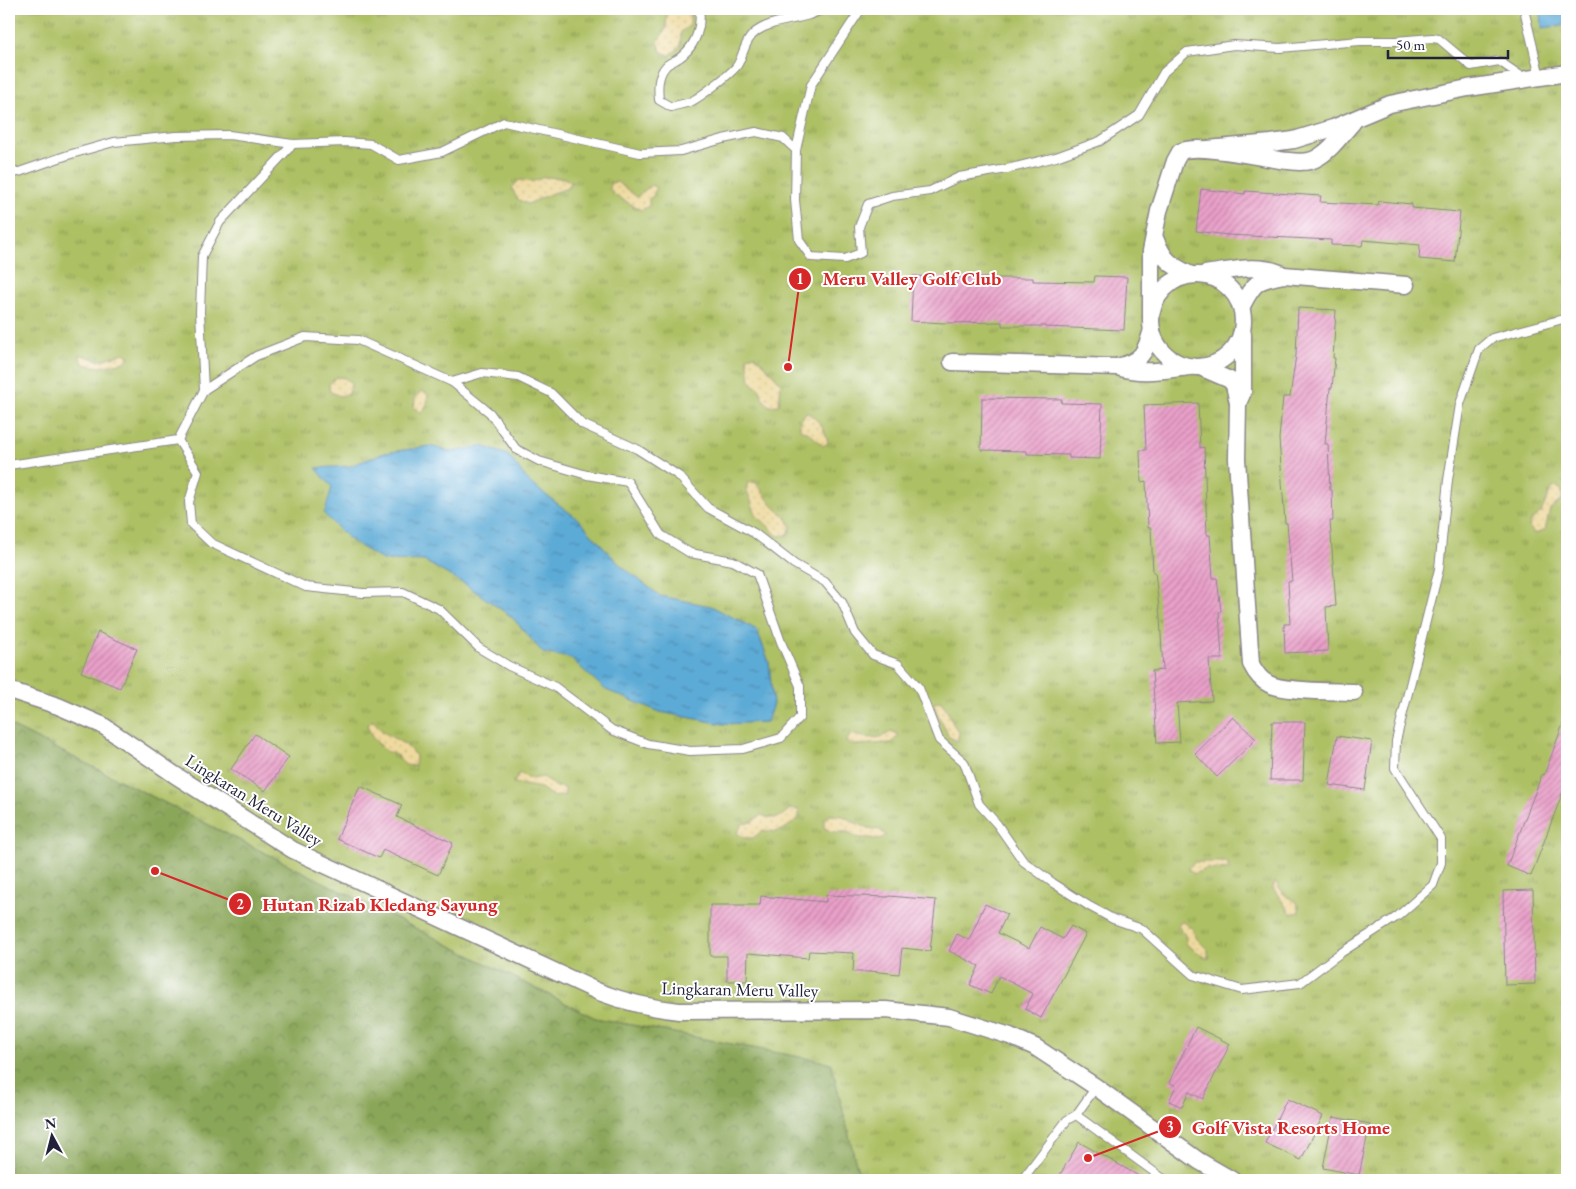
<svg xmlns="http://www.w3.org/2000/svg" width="1576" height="1189" font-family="'EB Garamond',serif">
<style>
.grass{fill:url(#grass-tufts);stroke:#68714f}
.forest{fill:url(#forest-crowns);stroke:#56644a}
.sand{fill:url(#sand-dots);stroke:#887e6c}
.water{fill:url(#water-ripples);stroke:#3f6688}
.building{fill:url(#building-hatch)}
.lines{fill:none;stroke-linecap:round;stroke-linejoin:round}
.lane-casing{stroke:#8c8688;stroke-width:10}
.street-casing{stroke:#8c8688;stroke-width:19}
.lane{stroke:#fff;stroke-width:8}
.street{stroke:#fff;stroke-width:16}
.labels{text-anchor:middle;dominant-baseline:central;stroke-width:4;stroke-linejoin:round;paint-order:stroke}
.street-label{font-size:18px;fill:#22223b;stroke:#fff}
.leader{fill:none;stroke:#d62828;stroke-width:2}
.callout-dot{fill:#d62828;stroke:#fff;stroke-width:2}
.mark-label{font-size:15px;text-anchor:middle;font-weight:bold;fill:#fff}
.callout-label{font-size:19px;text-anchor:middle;font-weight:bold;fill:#d62828;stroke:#fff;stroke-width:4;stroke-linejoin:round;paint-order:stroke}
</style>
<defs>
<pattern id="grass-tufts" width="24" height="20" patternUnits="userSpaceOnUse" patternTransform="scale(1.25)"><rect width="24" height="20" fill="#adc063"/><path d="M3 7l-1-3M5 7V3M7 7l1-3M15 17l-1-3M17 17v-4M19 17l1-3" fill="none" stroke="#8c9c53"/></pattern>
<pattern id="forest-crowns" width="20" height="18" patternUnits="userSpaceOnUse" patternTransform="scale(1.25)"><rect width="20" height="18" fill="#8aa659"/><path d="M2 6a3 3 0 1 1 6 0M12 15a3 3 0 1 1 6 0" fill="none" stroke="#70874b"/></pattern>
<pattern id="sand-dots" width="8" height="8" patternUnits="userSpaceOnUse" patternTransform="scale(1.25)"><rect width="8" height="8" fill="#eeda9e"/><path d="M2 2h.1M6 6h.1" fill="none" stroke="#ccbb89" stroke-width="1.8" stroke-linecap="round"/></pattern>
<pattern id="water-ripples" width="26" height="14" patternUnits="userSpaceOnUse" patternTransform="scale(1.25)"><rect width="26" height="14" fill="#5caad6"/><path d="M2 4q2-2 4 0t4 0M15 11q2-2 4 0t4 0" fill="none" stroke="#4c8aaf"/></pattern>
<pattern id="building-hatch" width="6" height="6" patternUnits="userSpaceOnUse" patternTransform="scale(1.25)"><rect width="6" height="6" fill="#eaa0c9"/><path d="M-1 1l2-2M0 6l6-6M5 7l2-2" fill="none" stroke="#bd82a4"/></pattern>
</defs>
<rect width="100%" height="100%" fill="#fff"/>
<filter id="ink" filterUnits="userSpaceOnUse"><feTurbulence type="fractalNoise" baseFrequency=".02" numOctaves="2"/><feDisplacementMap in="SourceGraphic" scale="10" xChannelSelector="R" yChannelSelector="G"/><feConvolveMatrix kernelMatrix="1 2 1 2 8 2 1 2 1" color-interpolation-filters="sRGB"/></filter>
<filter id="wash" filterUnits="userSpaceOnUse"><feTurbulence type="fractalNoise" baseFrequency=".0096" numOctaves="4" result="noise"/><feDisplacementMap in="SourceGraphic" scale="20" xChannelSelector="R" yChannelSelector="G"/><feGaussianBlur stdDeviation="1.12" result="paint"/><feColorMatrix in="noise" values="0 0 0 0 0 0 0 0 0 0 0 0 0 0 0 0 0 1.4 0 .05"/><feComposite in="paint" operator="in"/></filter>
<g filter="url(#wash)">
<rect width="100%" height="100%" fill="#f5ead5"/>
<!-- grass -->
<polygon class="grass" points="9,9 1567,9 1567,1180 860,1180 831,1063 595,1018 9,725"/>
<!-- forest -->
<polygon class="forest" points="9,725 595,1018 831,1063 860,1180 9,1180"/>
<!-- sand -->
<g class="sand">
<polygon points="665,9 680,9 690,15 690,25 681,32 680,47 670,55 661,52 658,41 666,29 667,12"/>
<path d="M543 177 564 178 571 182 568 188 550 194 528 204 517 199 512 188 519 180C528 181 535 183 543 177Z"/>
<polygon points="617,182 637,197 651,185 656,188 654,195 649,199 649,206 641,210 613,194 610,189 610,183"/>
<polygon points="124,353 129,357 125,362 100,367 83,364 79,355 87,356 99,361"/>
<polygon points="754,355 765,365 781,384 779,405 769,406 763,399 760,390 750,381 747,357"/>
<polygon points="336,377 345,378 351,384 349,394 340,396 330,392 329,384"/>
<polygon points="422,390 428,395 427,404 422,413 414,408 415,398"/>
<path d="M806 412C819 420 825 428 828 443L823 446 809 433 800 429V422Z"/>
<path d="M755 482C762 489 766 498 772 505 781 515 784 511 791 527L787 535 778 536C770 529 766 522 757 517L746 488 748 483Z"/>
<polygon points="1558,487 1562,491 1562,500 1550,509 1545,530 1535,534 1529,527 1531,521 1541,512 1552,488"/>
<path d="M940 701C952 713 948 720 959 732L958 741 949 737 933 704Z"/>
<polygon points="373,720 383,732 406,745 416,756 415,766 405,765 398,756 386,751 372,737 367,725"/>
<path d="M892 731 899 735 892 743 853 745 846 742 851 734C867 738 879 741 892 731Z"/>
<polygon points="519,773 531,779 543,777 555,786 565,788 565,795 554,797 541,788 514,783"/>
<path d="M790 809 799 810V818C783 829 784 834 763 830L753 838H744L737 833 742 824 751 822 761 815C776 821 779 818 790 809Z"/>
<polygon points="830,815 843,816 856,823 868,828 880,830 886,835 879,840 871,838 858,838 848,832 832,832 824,828 824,819"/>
<polygon points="1195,862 1227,862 1230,870 1206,869 1193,874 1188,868"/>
<polygon points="1275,882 1285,895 1297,902 1299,912 1291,914 1273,888"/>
<polygon points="1182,921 1192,928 1197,939 1208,950 1208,959 1187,945 1185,935 1178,926"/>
</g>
<!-- water -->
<g class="water">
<polygon points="1541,9 1567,9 1567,25 1542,28"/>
<polygon points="430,446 452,452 482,446 508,455 530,483 578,519 619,564 660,596 711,606 757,630 769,662 773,704 767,722 723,724 660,712 606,690 570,658 543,653 512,617 466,585 424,561 382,560 351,541 324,514 332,487 316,468 350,466 384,453"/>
</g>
<g id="blocks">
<!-- building -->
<g class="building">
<polygon points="1201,189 1245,194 1245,191 1321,196 1320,202 1378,205 1379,201 1412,204 1412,208 1460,212 1455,262 1419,259 1420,245 1363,240 1362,246 1331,245 1331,240 1228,235 1196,231"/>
<polygon points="913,276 957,278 1033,278 1033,281 1094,282 1095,276 1127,277 1124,330 1045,327 1045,326 1002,326 1002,322 944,323 911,321"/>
<polygon points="1298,308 1336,310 1333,358 1335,358 1332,388 1330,388 1325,444 1328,444 1330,490 1332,490 1333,521 1330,521 1336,606 1326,607 1328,651 1285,653 1284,624 1290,624 1288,581 1292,581 1287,523 1285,523 1279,439 1283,397 1290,397 1296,355"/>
<polygon points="982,398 1062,399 1061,403 1102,404 1100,459 1069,458 1069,455 1027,454 1027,451 981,450"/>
<polygon points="1198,403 1200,448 1204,447 1207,535 1210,535 1213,578 1217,578 1221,611 1219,612 1222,659 1209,659 1212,701 1177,703 1180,742 1157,743 1152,671 1163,670 1160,617 1155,572 1153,572 1151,528 1148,528 1146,481 1141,482 1140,450 1146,450 1144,405"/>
<polygon points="98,632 137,649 120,688 81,672"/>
<polygon points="1566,716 1567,717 1567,781 1531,876 1507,866 1542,774 1544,775"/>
<polygon points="1233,717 1256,739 1217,777 1195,754"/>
<polygon points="1272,722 1305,722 1303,780 1270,780"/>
<polygon points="255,734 289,757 265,791 231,769"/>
<polygon points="1337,736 1372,741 1365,790 1329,785"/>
<polygon points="360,786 402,805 397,817 453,843 438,875 383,850 379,858 337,839"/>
<polygon points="1533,890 1535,984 1505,985 1503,891"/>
<polygon points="826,895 889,897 889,896 936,900 930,951 902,948 899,974 870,971 870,972 853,972 854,953 809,951 808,958 748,953 747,981 727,981 727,956 710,956 710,905 760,905 761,896 826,902"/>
<polygon points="985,904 1007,914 998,933 1029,948 1040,927 1063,939 1071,926 1086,934 1041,1018 1025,1009 1033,994 999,976 991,994 970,985 979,966 949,951 957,934 969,940"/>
<polygon points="1196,1027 1230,1044 1203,1099 1189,1092 1182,1107 1169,1101 1176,1086 1169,1082"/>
<polygon points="1287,1099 1323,1116 1301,1160 1265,1143"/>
<polygon points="1333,1117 1370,1124 1359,1175 1323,1168"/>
<polygon points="1079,1142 1146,1180 1057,1180"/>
</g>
</g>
</g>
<g filter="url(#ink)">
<use href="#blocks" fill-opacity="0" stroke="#8c8688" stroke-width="1"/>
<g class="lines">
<defs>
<g id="lane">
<path d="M699 9C702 26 696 44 683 55 678 60 670 62 666 66 657 76 658 89 659 100L671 107C677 105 684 104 690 102 699 98 734 72 738 64 744 53 745 39 757 31 776 18 804 21 822 9"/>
<polyline points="861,9 811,85 796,150 795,200 799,240 811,257 845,259 861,253 859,227 868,204 892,196 930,191 959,177 1007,169 1056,157 1100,141 1139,115 1164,72 1187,52 1234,45 1280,48 1360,41 1395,41 1432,38 1439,39 1471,66 1499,61 1524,78"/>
<polyline points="1524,9 1540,77"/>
<polyline points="9,173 19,172 68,155 114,142 176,136 229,135 293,144 345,142 371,144 399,160 442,152 504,122 640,153 681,151 723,139 756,132 783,138 796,150"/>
<polyline points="452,382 482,373 518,377 551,393 582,424 637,449 679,476 708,508 754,533 794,564 825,582 842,602 855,633 873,655 898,664 919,688 939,740 964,762 979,804 997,824 1023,861 1053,883 1089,906 1113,919 1142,929 1193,975 1242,990 1300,983 1339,954 1398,916 1433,885 1441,863 1441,839 1395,768 1396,741 1439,569 1448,480 1460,404 1479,349 1492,338 1567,318"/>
<polyline points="178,440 198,472 189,502 191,524 211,543 306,587 363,593 403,592 439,609 479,648 509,666 555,687 612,730 648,744 690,751 743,749 781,738 800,717 800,686 781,642 757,574 733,561 690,553 661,535 628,482 587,475 539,461 516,449 490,413 452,382 358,340 305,337 256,356 204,390"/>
<polyline points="9,465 178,440 204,390 200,312 202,256 220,222 293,144"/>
<polyline points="1076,1115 1165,1180"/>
<polyline points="1022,1180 1067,1120 1076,1115 1096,1087"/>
</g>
<g id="street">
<polyline points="1208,149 1271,143 1294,140 1333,128 1390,104 1468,88 1567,73"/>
<path d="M1154 236C1164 260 1168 264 1191 275"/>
<path d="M1205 274C1229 271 1257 263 1280 273"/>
<circle cx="1197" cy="321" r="46"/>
<path d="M1242 306C1254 282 1257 280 1284 275L1406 285"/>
<path d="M1151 317V251L1159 211 1175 161 1180 152C1197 142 1265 159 1289 161 1298 162 1307 163 1315 159 1331 151 1342 134 1353 122"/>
<path d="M952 362 1117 367C1142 361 1145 353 1152 330"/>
<path d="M1117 367C1142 375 1163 370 1189 367"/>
<path d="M1200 367 1230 380 1234 385 1238 403 1237 459 1251 664C1255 672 1260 680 1269 684 1284 692 1334 691 1354 692"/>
<polyline points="1239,401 1243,392 1243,334"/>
<path d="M9 690 58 706 102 725 175 775 293 850 599 992C625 1002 651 1008 679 1011L886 1010 949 1017 1010 1036 1035 1047 1096 1087 1199 1161 1232 1180"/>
</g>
</defs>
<!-- lane casing -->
<use href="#lane" class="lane-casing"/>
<!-- street casing -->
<use href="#street" class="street-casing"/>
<!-- lane -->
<use href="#lane" class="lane"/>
<!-- street -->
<use href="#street" class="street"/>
</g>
</g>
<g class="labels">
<!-- street labels -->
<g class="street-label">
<text transform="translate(254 800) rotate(32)">Lingkaran Meru Valley</text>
<text transform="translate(740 989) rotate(1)">Lingkaran Meru Valley</text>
</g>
</g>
<!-- callouts -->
<path class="leader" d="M788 367L800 279M155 871L240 904M1088 1158L1170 1127"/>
<g class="callout-dot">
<circle cx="788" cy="367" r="5"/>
<circle cx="155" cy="871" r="5"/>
<circle cx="1088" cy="1158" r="5"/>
<circle cx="800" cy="279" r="12"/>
<circle cx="240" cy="904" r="12"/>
<circle cx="1170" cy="1127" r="12"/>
</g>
<g class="mark-label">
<text x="800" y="284">1</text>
<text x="240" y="909">2</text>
<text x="1170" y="1132">3</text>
</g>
<g class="callout-label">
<text x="912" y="285">Meru Valley Golf Club</text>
<text x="380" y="911">Hutan Rizab Kledang Sayung</text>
<text x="1291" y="1134">Golf Vista Resorts Home</text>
</g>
<!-- margin -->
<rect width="1576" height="1189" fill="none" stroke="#fff" stroke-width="30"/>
<!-- north arrow -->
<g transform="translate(52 1136) rotate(353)" stroke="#ffffff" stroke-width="4" paint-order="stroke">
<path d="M0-4L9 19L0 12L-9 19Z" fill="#22223b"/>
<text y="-8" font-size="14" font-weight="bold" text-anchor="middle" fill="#22223b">N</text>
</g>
<!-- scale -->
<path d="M1388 50v8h120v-8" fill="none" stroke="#22223b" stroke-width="2.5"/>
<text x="1396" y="50" font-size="15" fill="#22223b" stroke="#ffffff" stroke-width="4" paint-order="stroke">50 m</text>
</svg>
